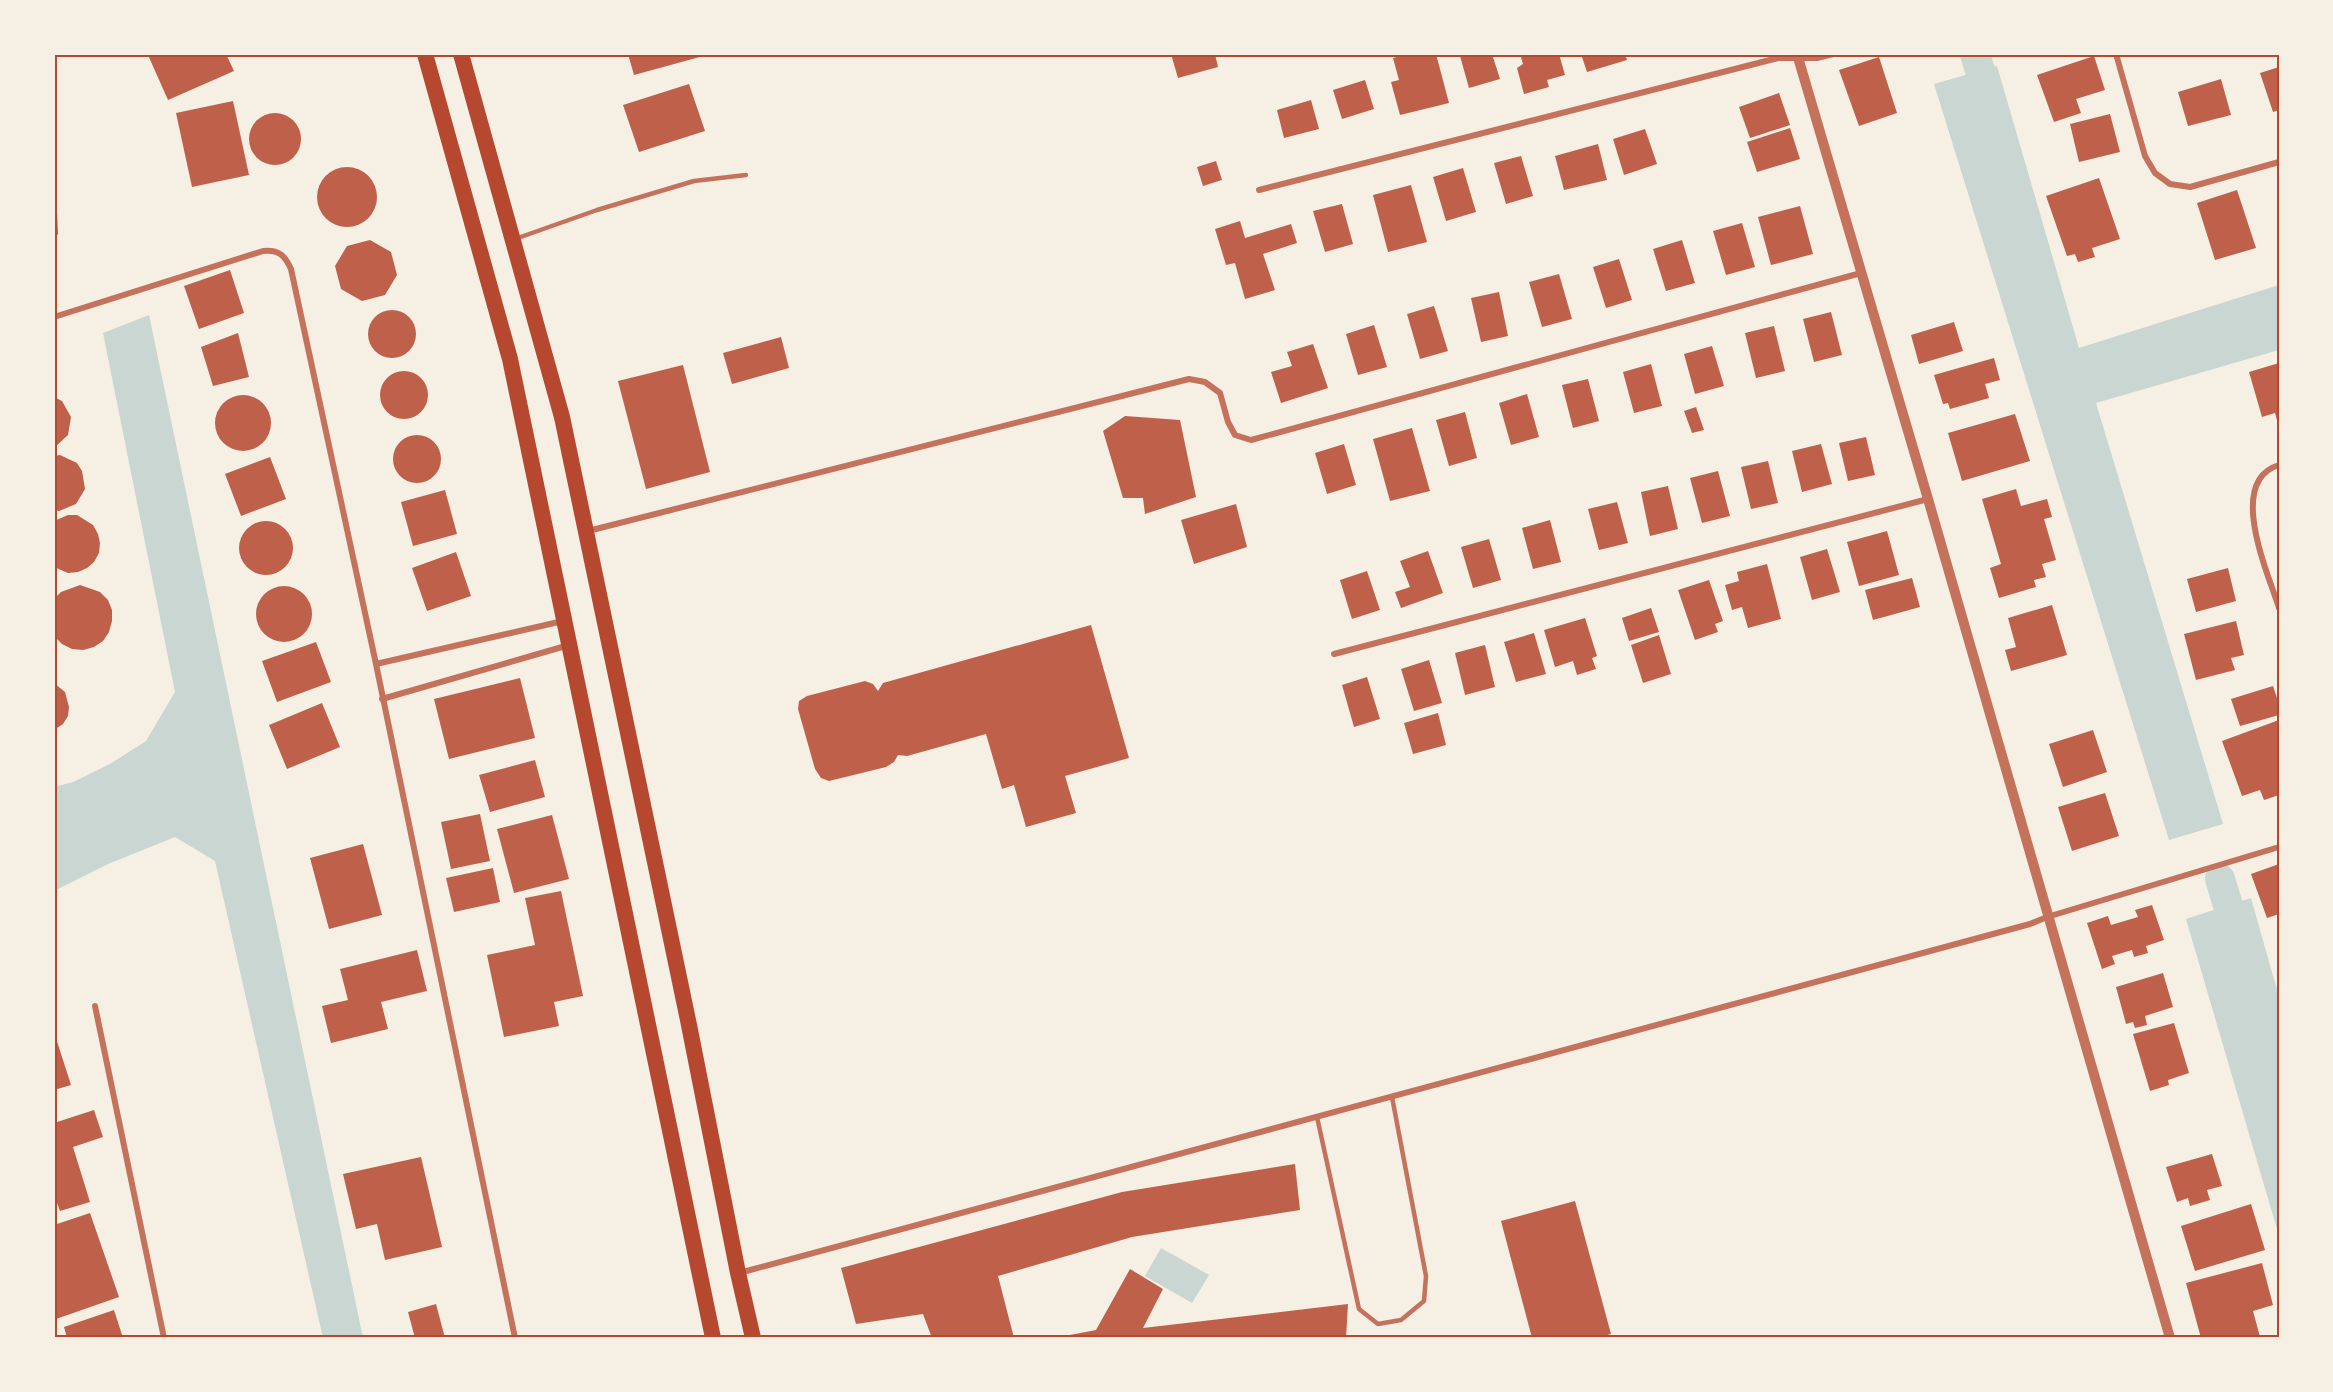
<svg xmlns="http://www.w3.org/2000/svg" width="2333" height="1392" font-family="Helvetica,sans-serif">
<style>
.water{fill:#c9d6d2}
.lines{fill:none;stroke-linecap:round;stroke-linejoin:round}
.canal{stroke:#c9d6d2;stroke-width:30}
.building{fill:#bf614a}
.service{stroke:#c5725c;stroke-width:4.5}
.minor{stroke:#c5725c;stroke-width:6}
.tertiary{stroke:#c5725c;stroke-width:10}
.trunk{stroke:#b5482f;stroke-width:16}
.neatline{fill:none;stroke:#b5482f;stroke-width:2}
</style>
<rect width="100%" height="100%" fill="#f6efe4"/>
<!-- water -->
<g class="water">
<polygon points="1997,66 2079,348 2279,285 2279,350 2096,403 2223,824 2169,840 1934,84"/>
<polygon points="149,315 363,1338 323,1338 215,861 175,837 108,864 54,891 54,787 73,782 110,764 146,741 175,692 103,333"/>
<polygon points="2251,898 2279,997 2279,1236 2186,919"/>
<polygon points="1161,1248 1209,1275 1192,1303 1145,1276"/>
</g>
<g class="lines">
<!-- canal -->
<g class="canal">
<polyline points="1975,54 1992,110"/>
<polyline points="2220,879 2240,945"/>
</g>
</g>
<!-- building -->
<g class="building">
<polygon points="226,54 234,71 168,100 148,55"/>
<polygon points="628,54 707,54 707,55 634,75"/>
<polygon points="1171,54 1215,54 1218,67 1178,78"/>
<polygon points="1408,54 1436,54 1449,103 1400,115 1391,82 1399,80 1393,58"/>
<polygon points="1466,54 1492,54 1500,79 1469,88 1460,56"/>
<polygon points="1520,54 1559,54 1565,75 1547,80 1549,87 1524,94 1517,68 1523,64"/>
<polygon points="1581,54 1625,54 1627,60 1587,72"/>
<polygon points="2094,56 2105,90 2076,99 2081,113 2054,122 2037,75"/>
<polygon points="1879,57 1897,113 1859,126 1839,70"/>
<polygon points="2279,67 2279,110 2273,112 2260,73"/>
<polygon points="2221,79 2231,115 2188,126 2178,92"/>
<polygon points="1365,80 1374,109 1342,119 1333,90"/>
<polygon points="689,84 705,131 639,152 623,105"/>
<polygon points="1779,93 1790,125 1750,138 1739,107"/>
<polygon points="1311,100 1319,129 1284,138 1277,110"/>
<polygon points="233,101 249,175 192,187 176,113"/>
<circle cx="275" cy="139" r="26"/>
<polygon points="2110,114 2120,152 2079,162 2070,124"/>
<polygon points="1790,128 1800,159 1757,172 1747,142"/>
<polygon points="1645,129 1657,164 1624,175 1613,139"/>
<polygon points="1598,144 1607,180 1564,190 1555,156"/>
<polygon points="1521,156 1533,196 1506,204 1494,163"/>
<polygon points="1216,161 1222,180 1203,186 1197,167"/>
<circle cx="347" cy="197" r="30"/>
<polygon points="1463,168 1476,212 1446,221 1433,177"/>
<polygon points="2099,178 2120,239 2092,248 2095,257 2078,262 2075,254 2067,256 2046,196"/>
<polygon points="1411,185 1427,242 1388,252 1373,195"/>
<polygon points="2237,190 2256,248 2215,260 2197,203"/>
<polygon points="1342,204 1353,244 1325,252 1313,211"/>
<polygon points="1800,206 1813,254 1771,265 1758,217"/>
<polygon points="54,211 57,212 58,234 54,239"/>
<polygon points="1240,221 1245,238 1291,224 1297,243 1263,254 1275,290 1245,299 1235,263 1226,265 1215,229"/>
<polygon points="1742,223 1755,267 1726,275 1713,231"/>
<polygon points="370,240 391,252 397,275 385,295 362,301 341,289 335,266 347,246"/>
<polygon points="1682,240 1695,283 1666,291 1653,249"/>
<polygon points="1619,259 1632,300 1606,308 1593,267"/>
<polygon points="230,270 244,313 199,329 184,286"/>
<polygon points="1559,274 1572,319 1542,327 1529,282"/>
<polygon points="1499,292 1508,336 1481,342 1471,298"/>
<polygon points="1434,306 1448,351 1420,359 1407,314"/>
<circle cx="392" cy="334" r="24"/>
<polygon points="1831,312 1842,355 1814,362 1803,319"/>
<polygon points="1954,322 1963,351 1919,364 1911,335"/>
<polygon points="1374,325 1387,367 1358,375 1346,334"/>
<polygon points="1774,326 1785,371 1756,378 1745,333"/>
<polygon points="238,333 249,377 213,386 201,347"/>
<polygon points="781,337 789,368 732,384 723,353"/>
<polygon points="1313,344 1328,388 1281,403 1271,372 1292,366 1287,352"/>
<polygon points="1712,346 1724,386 1695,394 1684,354"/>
<polygon points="1994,358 2000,380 1985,384 1989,398 1950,409 1948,403 1943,404 1934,375"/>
<polygon points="2279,363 2279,424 2278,424 2275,413 2262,417 2249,372"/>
<polygon points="1651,364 1662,406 1634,413 1623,372"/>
<polygon points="683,365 710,472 646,489 618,381"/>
<circle cx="404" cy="395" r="24"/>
<polygon points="1588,379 1599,421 1573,428 1562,385"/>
<polygon points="1527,394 1539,437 1511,445 1499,403"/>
<circle cx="243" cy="423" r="28"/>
<polygon points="54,397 62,401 71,417 68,435 54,448"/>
<polygon points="1696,407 1704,430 1692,433 1684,411"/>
<polygon points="1465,412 1477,458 1449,466 1436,420"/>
<polygon points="2015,414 2030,461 1962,481 1948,433"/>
<polygon points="1125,416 1180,420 1196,497 1145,514 1143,498 1123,498 1103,431"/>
<polygon points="1412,428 1430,491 1390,501 1373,439"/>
<circle cx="417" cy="459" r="24"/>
<polygon points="1866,437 1875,475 1848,481 1839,443"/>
<polygon points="1344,444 1356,485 1327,494 1315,453"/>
<polygon points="1821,444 1832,484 1802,492 1792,451"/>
<polygon points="60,455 77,463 82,471 85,489 76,504 59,511 54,510 54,456"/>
<polygon points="270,457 286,499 241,516 225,474"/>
<polygon points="1768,461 1778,503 1751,509 1741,467"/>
<polygon points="1718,471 1730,516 1702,523 1690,478"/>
<polygon points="1668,486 1678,529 1650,536 1641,492"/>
<polygon points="2016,489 2021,506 2047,499 2052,517 2044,519 2056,560 2042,564 2046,577 2034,580 2036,587 1999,598 1990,568 2001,564 1982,499"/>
<polygon points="445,490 457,534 413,546 401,502"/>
<polygon points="1617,502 1628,543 1599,550 1588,509"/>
<polygon points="1236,504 1247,547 1194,564 1181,520"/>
<polygon points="68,515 77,515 93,525 98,534 100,543 99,553 94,562 87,568 78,572 68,573 54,567 54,521"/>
<polygon points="1550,520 1561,562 1533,569 1522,528"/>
<circle cx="266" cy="548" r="27"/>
<polygon points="1887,531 1899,575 1859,586 1847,542"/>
<polygon points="1489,539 1501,580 1473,588 1461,547"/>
<polygon points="1827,549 1840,592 1812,600 1800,557"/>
<polygon points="1428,551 1443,593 1401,608 1395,592 1410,587 1400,561"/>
<polygon points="456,552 471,596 427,611 412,568"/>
<polygon points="1767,564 1781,619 1748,628 1742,607 1732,610 1725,585 1739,581 1737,572"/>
<polygon points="2228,568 2236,601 2196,612 2187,579"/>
<polygon points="1367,571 1380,610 1352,619 1340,580"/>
<polygon points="1912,578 1920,607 1873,620 1865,590"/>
<polygon points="1709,580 1723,621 1715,624 1718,632 1695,640 1678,590"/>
<polygon points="80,585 100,592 108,600 112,610 112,621 109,632 103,641 94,647 83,650 72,649 62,644 54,636 54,599 61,592"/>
<circle cx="284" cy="614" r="28"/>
<polygon points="2052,605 2067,655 2011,671 2005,650 2016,647 2008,618"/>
<polygon points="1651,608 1659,632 1629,641 1622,618"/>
<polygon points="1585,618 1597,656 1592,658 1596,669 1577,675 1573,661 1555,667 1544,630"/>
<polygon points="2236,621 2244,655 2231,658 2235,670 2196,680 2184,634"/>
<polygon points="1091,625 1129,758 1065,776 1076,813 1026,827 1014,785 1002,789 986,734 907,756 898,755 894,762 886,767 829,781 821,778 815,769 798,709 799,701 807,696 865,681 873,684 878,691 883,683"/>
<polygon points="1534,633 1546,674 1516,682 1504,642"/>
<polygon points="1659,635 1671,674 1643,683 1631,645"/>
<polygon points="316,642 331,682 277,702 262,661"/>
<polygon points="1485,645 1495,687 1465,695 1455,653"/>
<polygon points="1429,660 1442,703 1414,711 1401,669"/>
<polygon points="1367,677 1380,719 1354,727 1342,685"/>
<polygon points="520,678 535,738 449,759 434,699"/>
<polygon points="54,683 65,692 69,707 68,716 63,724 54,730"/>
<polygon points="2273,686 2279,704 2279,715 2240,726 2231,699"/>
<polygon points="322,703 340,747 287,769 269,725"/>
<polygon points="1438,713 1446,745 1413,754 1404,723"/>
<polygon points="2279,720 2279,795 2264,800 2260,790 2242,796 2222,741"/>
<polygon points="2093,730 2107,772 2063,787 2049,744"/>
<polygon points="535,760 545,797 490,812 479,775"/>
<polygon points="2105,793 2119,836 2072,851 2058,807"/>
<polygon points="480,814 490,861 451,869 441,822"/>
<polygon points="552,815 569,879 514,893 497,829"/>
<polygon points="363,844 382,915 329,929 310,858"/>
<polygon points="2279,864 2279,914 2267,918 2251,874"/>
<polygon points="493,868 500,902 454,912 446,878"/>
<polygon points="561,891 583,996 554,1002 559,1026 504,1037 487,955 535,945 525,898"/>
<polygon points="2152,905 2164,940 2146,946 2148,953 2134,957 2132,950 2112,956 2115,964 2102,969 2087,923 2108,916 2111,925 2138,917 2135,910"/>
<polygon points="417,950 427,991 381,1002 388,1029 331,1043 322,1006 348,1000 340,969"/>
<polygon points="2163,973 2173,1007 2145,1016 2147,1025 2135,1028 2133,1022 2126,1024 2116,987"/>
<polygon points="2174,1023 2189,1073 2168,1080 2169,1085 2150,1091 2133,1034"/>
<polygon points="54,1032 71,1085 54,1090"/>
<polygon points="94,1110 103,1137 73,1147 90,1202 60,1211 54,1195 54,1123"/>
<polygon points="2212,1154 2222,1186 2207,1190 2210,1200 2190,1206 2188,1198 2177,1202 2166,1167"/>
<polygon points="421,1157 442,1247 385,1260 377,1224 356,1229 343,1174"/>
<polygon points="1295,1164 1300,1210 1132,1237 998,1276 1014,1338 932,1338 923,1314 856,1324 841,1268 1122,1192"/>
<polygon points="1575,1201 1611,1334 1596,1338 1532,1338 1501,1221"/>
<polygon points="2251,1204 2265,1250 2195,1271 2181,1226"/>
<polygon points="90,1213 119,1297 56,1319 54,1225"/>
<polygon points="2262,1263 2273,1305 2253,1311 2260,1337 2201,1338 2186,1283"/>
<polygon points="1130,1269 1163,1289 1143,1328 1348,1304 1346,1338 1054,1338 1096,1330"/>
<polygon points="436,1304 445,1338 415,1338 408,1312"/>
<polygon points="114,1310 123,1338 67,1338 64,1327"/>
</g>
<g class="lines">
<!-- service -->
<g class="service">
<polyline points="515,239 597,210 694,181 746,175"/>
<polyline points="1317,1117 1359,1309 1378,1324 1401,1320 1424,1301 1426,1276 1392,1097"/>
</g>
<!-- minor -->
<g class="minor">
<polyline points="2116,54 2145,156 2155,173 2170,184 2190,187 2279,162"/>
<polyline points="1259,190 1778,58 1817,58 1833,54"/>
<path d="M54 317 263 251C279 249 285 256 291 269L376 664 515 1338"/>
<path d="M2279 465C2226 481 2268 573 2279 608"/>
<polyline points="588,531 1189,379 1205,382 1220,393 1228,422 1235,435 1251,440 1861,273"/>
<polyline points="1334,654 1928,499"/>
<polyline points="376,664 563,621"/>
<polyline points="382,699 569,645"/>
<polyline points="95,1006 164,1338"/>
<polyline points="739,1273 2030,924 2047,917 2279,847"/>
</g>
<!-- tertiary -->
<polyline class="tertiary" points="1797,54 1928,499 2170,1338"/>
<!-- trunk -->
<g class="trunk">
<polyline points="425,54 510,359 713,1338"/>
<polyline points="461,54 562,417 689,1025 738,1273 753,1338"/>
</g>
</g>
<!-- border -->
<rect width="2333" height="1392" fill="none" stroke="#f6efe4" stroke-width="111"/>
<rect x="56" y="56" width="2222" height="1280" class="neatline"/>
</svg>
